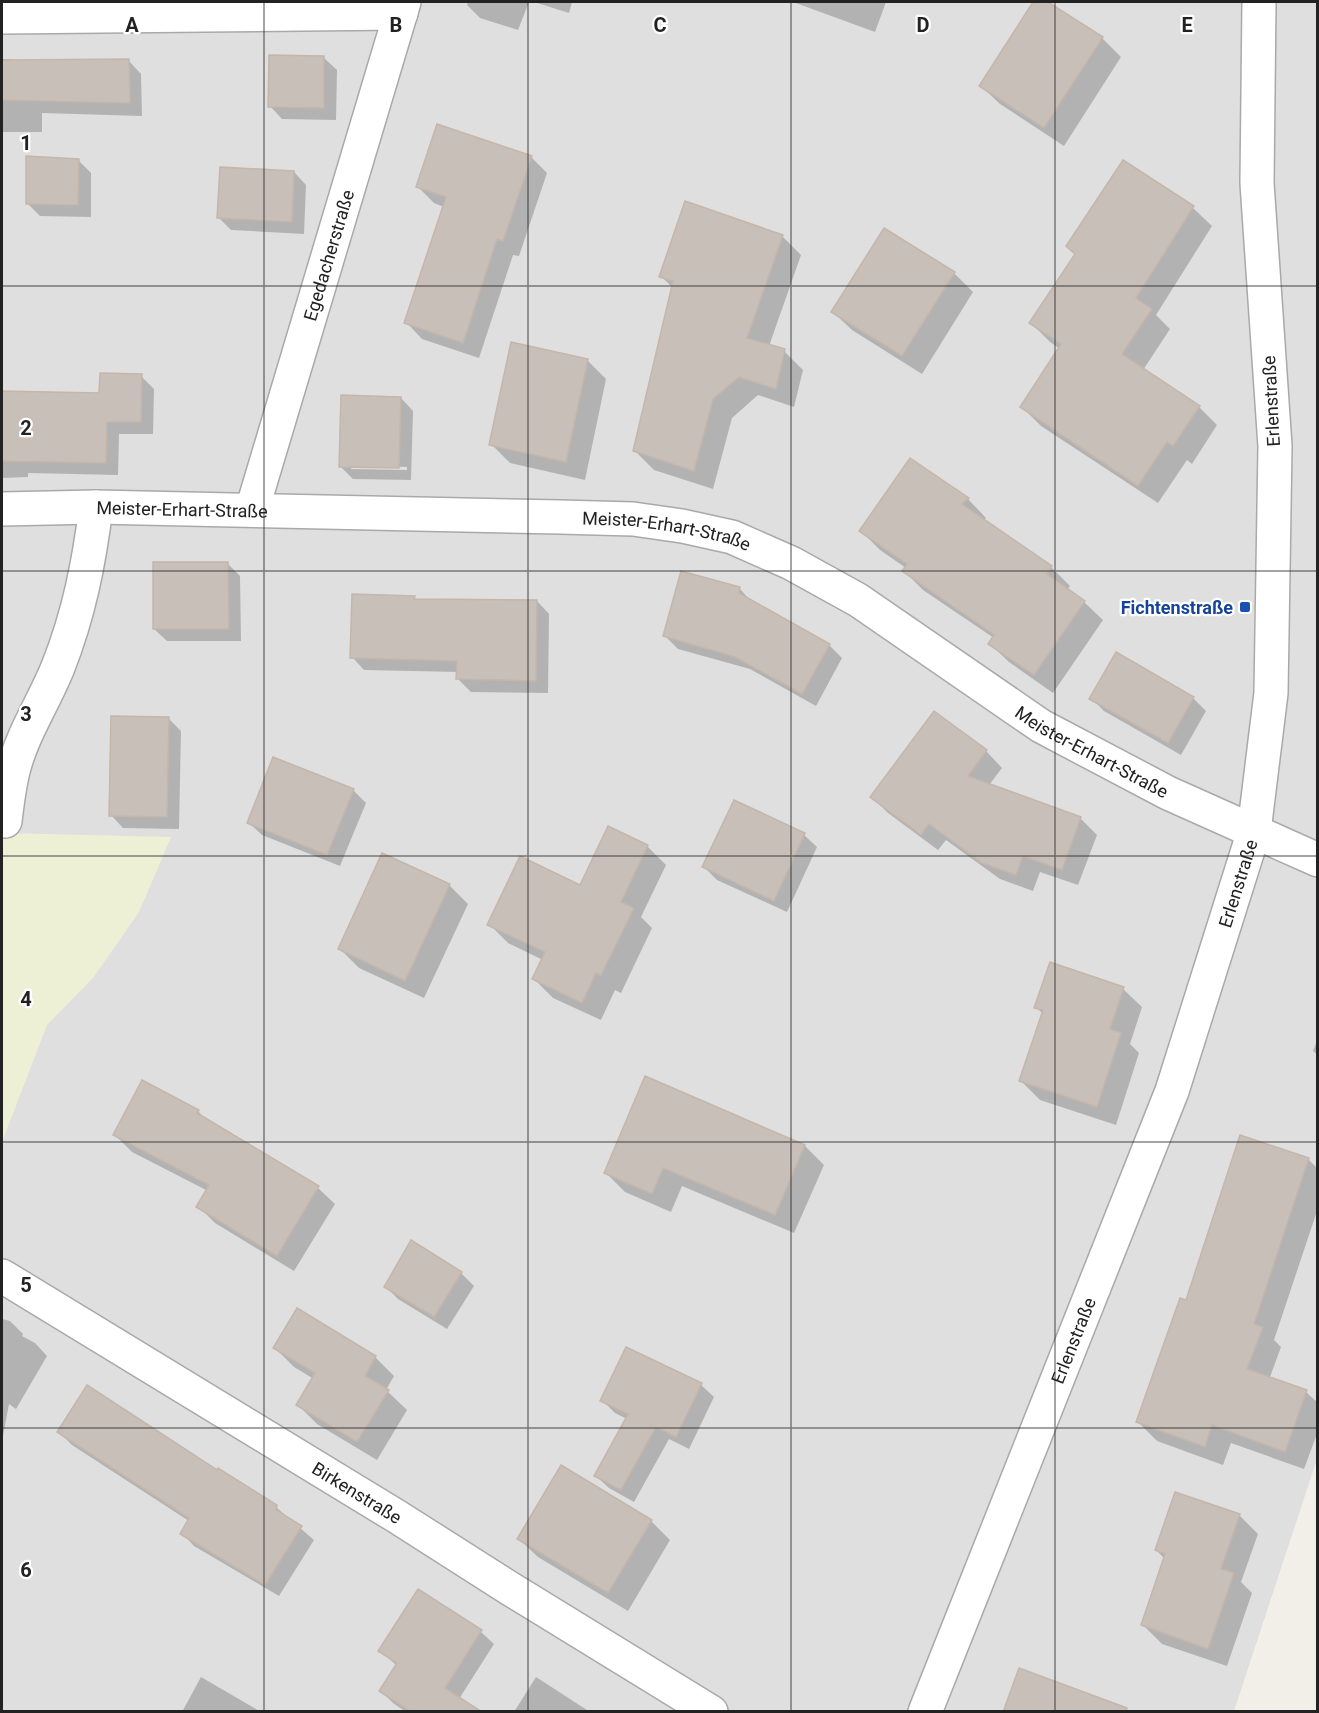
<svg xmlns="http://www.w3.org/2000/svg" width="1319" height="1713" font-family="Roboto,sans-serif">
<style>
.residential{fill:#e0dfdf}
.farmland{fill:#eef0d5}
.shadow{fill:#0003;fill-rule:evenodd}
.building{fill:#c7bfb8;stroke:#c4b6ab;stroke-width:1.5}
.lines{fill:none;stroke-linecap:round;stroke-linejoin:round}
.minor-casing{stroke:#a9a9a9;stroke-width:36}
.minor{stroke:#fff;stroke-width:33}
.grid{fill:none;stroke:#222;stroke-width:1.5;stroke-opacity:0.55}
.transit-dot{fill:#1a4fb4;stroke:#fff;stroke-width:2}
.labels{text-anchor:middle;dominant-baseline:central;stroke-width:4.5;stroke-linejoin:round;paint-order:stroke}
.street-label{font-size:18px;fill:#222;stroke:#fff}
.transit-label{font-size:18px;font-weight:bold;fill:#164399;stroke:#fff;text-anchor:end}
.grid-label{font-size:20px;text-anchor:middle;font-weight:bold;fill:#222;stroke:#fff;stroke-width:4.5;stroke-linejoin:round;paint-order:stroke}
</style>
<rect width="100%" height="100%" fill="#f2efe9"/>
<!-- residential -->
<polygon class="residential" points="2,2 1317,2 1318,1456 1234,1711 2,1712"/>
<!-- farmland -->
<polygon class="farmland" points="2,833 171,837 139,912 93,978 47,1025 2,1142"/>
<!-- shadow -->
<g class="shadow">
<polygon points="468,2 529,2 518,30 480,18 467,5"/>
<polygon points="534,2 572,2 569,13"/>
<polygon points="793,2 886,2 875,32"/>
<polygon points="1035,2 1045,2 1102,38 1121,57 1064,146 1000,104 981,86"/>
<polygon points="324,58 337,70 336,120 282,119 270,106"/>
<polygon points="2,59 10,59 13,62 129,61 141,74 142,116 42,113 42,132 2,132"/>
<polygon points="531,157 547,173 519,256 513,255 479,358 422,339 406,322 444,207 434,203 418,187"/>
<polygon points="78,160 91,173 91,217 40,216 27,203"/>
<polygon points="294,172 306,185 304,234 231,230 218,217"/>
<polygon points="1193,208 1212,226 1156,315 1170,329 1143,370 1199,407 1217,425 1192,464 1187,460 1158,503 1041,426 1022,407 1060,349 1050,342 1031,323"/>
<polygon points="782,236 801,255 769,346 784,351 803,370 794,407 758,395 732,418 713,489 654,470 635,451 673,288 661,276"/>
<polygon points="954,273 973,292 922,374 852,330 833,312"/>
<polygon points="587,360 606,379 585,480 510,463 491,444"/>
<polygon points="141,376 154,389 153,434 119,434 118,475 28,473 28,477 2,478 2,400 101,394"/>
<path d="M401 398 413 411 411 480 353 479 340 466ZM351 465 407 467V470L351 469Z"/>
<polygon points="910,460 968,499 986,518 984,520 1051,567 1070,586 1067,590 1084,602 1103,620 1053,693 1009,662 990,644 994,638 923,590 904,571 906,568 880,550 861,531"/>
<polygon points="227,563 240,576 241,641 167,641 154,629"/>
<polygon points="740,589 752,602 829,645 842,658 816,706 750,669 678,649 665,636"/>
<polygon points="414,597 417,600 537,601 549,614 548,693 471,692 458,679 458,672 364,670 352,657"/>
<polygon points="1091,698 1193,698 1206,711 1181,755 1104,711"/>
<polygon points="168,718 181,731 179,829 123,828 111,815"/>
<polygon points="986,751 1002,768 989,785 1080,818 1097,835 1078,885 1040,872 1033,891 1000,879 946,840 938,850 888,813 872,797"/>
<polygon points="353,790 366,803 340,866 262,835 249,823"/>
<polygon points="804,835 817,847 787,912 717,880 704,867"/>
<polygon points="647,846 666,865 641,917 652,928 621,993 615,990 601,1020 553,998 534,979 543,960 508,943 489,924 581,887"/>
<polygon points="449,885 468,904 424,998 359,968 340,949"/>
<polygon points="1123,989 1142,1007 1130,1044 1139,1053 1116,1125 1040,1100 1021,1081 1043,1014 1036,1007"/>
<polygon points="1318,1038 1318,1055 1313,1051"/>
<polygon points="646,1078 805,1146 824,1165 794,1233 682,1186 671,1212 625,1192 606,1173"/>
<polygon points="198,1111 208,1122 318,1188 335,1204 294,1271 215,1223 198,1206 208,1191 132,1152 115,1135"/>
<polygon points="1308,1159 1318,1169 1318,1208 1274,1340 1281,1347 1270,1377 1306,1392 1318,1403 1318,1431 1304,1469 1231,1443 1223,1465 1157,1441 1138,1422 1187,1301"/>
<polygon points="461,1273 474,1286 447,1329 398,1299 386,1287"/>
<polygon points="298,1310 375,1357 394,1376 386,1390 407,1410 377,1460 317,1424 298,1405 314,1379 294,1367 275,1348"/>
<polygon points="2,1319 10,1321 23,1334 22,1336 35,1343 47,1356 16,1409 9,1404 2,1441"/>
<polygon points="701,1385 714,1397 689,1449 669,1439 634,1502 609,1488 596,1476 627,1419 615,1413 602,1400"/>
<polygon points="59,1432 218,1472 276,1507 314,1540 279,1596 194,1546 182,1533 189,1521 72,1445"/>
<polygon points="1239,1515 1258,1534 1241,1582 1252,1593 1227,1666 1162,1644 1143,1625 1165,1559 1156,1550"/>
<polygon points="651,1521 670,1540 628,1611 538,1557 519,1539"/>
<polygon points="418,1591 481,1632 494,1644 459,1699 479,1712 406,1712 393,1703 381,1691 397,1666 380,1650"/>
<polygon points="201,1677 261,1712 182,1712"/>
<polygon points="536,1677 587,1710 588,1712 514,1712"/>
</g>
<!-- building -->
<g class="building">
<polygon points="1033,2 1048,2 1103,37 1044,128 979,86"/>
<polygon points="269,55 324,56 324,108 268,107"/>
<polygon points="129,59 130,103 2,100 2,60"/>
<polygon points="437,124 532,156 503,241 497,239 463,343 404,323 446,197 416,187"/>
<polygon points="26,156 79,159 78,205 26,204"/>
<polygon points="1123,160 1194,206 1136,298 1152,309 1122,354 1200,406 1173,446 1167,442 1138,486 1020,407 1061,344 1029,323 1075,254 1066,246"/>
<polygon points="220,167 294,171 292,222 217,218"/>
<polygon points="685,201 783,235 747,338 785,349 776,389 739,377 713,399 694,471 633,451 673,281 659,277"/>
<polygon points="884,228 955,272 902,356 831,312"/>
<polygon points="511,342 588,359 566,462 489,445"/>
<polygon points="100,373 142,374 141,422 107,422 106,463 2,461 2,391 99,393"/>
<polygon points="341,395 401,397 399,468 339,467"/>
<polygon points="910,458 969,498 962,504 1052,566 1047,574 1085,601 1034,675 988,644 994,635 902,571 907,564 859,531"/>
<polygon points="153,562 228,562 229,629 153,629"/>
<polygon points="681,571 740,587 739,593 830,644 802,694 735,657 663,636"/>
<polygon points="352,594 415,596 414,599 537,600 536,681 456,679 457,661 350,658"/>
<polygon points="1116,652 1194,697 1168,743 1089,699"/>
<polygon points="934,711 987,750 968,776 1081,817 1062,870 1023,856 1016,875 982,863 929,824 921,835 870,797"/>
<polygon points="111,716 169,717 167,817 109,816"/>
<polygon points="273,757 354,789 327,855 247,823"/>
<polygon points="734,800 805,833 774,901 702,867"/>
<polygon points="608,826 648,845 621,902 634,908 601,975 596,973 582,1003 532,979 545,952 487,925 520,856 580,885"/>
<polygon points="382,853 450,884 405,981 338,949"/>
<polygon points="1050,962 1124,987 1110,1029 1121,1033 1097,1107 1019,1081 1043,1010 1034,1008"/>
<polygon points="645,1076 805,1145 775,1215 663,1168 652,1194 604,1173"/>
<polygon points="142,1080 199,1110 197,1113 319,1186 277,1256 196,1207 209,1185 113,1135"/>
<polygon points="1240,1135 1309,1158 1254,1324 1263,1327 1247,1369 1307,1390 1285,1452 1212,1425 1205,1447 1136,1422 1180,1298 1186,1300"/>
<polygon points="411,1240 462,1272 434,1317 384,1287"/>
<polygon points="297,1308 376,1356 365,1376 389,1390 357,1442 296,1405 315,1373 273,1348"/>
<polygon points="626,1347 702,1383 676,1437 656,1427 621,1490 594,1476 628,1414 600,1401"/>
<polygon points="87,1385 217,1470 218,1468 277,1505 276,1510 302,1526 265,1585 180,1534 189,1518 57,1432"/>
<polygon points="561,1465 652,1520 608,1593 517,1539"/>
<polygon points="1175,1492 1240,1514 1221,1569 1234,1573 1208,1649 1141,1625 1165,1554 1155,1550"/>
<polygon points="418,1589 482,1630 445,1688 482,1712 411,1712 379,1691 397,1663 378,1651"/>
<polygon points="1019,1668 1127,1708 1126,1712 1003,1712"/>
</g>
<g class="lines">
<defs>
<g id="minor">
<polyline points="2,17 401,13"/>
<path id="s1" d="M2 509 96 507 560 517 633 519 682 526 732 537 791 563 858 600 1041 726 1168 793 1318 860"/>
<path id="s2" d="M252 510 404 2"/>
<path d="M5 821C7 804 9 787 13 771 22 734 44 702 58 667 79 614 89 563 96 507"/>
<path id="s3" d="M2 1276 396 1516 509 1588 711 1712"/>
<path id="s4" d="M925 1712 1172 1091 1254 831 1271 693 1275 446 1257 183 1259 2"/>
</g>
</defs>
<!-- minor casing -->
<use href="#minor" class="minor-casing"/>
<!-- minor -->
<use href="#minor" class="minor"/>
</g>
<!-- grid -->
<path class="grid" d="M264 2V1712M528 2V1712M791 2V1712M1055 2V1712M2 286H1318M2 571H1318M2 856H1318M2 1142H1318M2 1428H1318"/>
<!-- markers -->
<rect class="transit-dot" x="1239" y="601" width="12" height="12" rx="3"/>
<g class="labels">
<!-- street labels -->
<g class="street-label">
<text stroke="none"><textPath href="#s2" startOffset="266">Egedacherstraße</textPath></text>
<text transform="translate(1271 401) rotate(-93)">Erlenstraße</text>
<text stroke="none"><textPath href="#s1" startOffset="180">Meister-Erhart-Straße</textPath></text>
<text stroke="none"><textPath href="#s1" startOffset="666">Meister-Erhart-Straße</textPath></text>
<text stroke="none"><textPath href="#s1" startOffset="1152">Meister-Erhart-Straße</textPath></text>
<text stroke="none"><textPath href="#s4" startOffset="886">Erlenstraße</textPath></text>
<text stroke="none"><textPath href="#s4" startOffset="400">Erlenstraße</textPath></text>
<text stroke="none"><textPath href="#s3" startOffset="416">Birkenstraße</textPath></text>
</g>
<!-- transit labels -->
<g class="transit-label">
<text x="1233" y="607">Fichtenstraße</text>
</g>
</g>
<g class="grid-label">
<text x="132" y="32">A</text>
<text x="396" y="32">B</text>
<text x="660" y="32">C</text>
<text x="923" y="32">D</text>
<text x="1187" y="32">E</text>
<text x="26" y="150">1</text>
<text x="26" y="435">2</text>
<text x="26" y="721">3</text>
<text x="26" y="1006">4</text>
<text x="26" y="1292">5</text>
<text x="26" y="1577">6</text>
</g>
<!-- border -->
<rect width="1319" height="1713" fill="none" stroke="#222222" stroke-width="6"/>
</svg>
